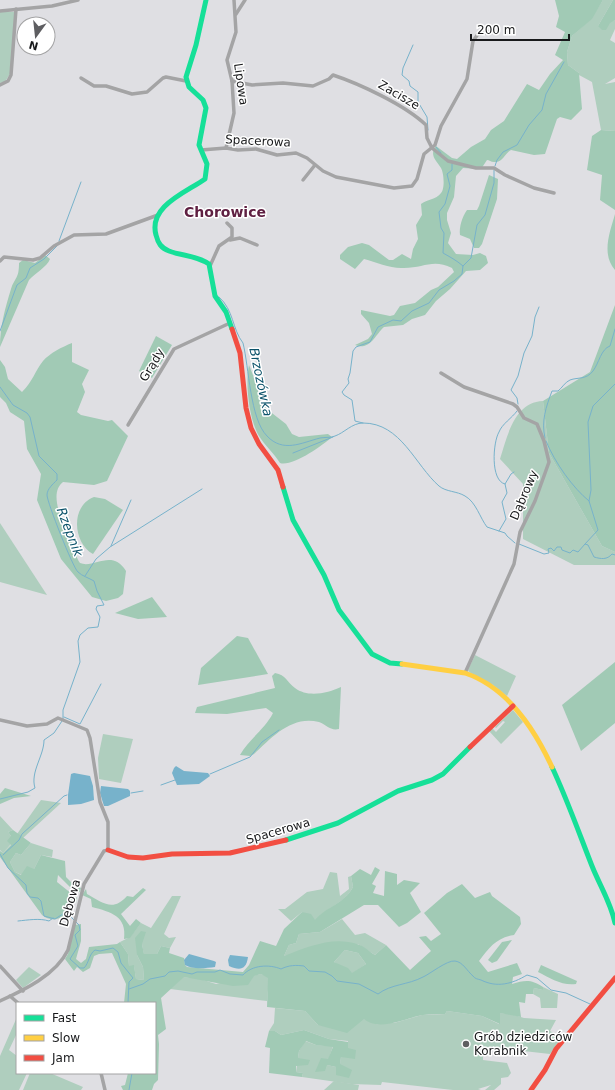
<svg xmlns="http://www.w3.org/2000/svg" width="615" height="1090" font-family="'DejaVu Sans',sans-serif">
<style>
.green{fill:#afcebe}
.forest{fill:#a1cab5;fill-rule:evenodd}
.water{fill:#77b2cb}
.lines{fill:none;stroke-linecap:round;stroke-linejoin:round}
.stream{stroke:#77b2cb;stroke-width:1}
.street{stroke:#a4a4a5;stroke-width:3.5}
.fast{stroke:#16e098;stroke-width:5}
.slow{stroke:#ffcf43;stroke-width:5}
.jam{stroke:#f24e42;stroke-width:5}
.poi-dot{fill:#5e5e61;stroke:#fff;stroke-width:1.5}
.labels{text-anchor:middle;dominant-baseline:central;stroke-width:3;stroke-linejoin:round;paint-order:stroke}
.street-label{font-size:12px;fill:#18191b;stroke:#fff}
.poi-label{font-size:12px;fill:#18191b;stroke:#fff;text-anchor:start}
.water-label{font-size:13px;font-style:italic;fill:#0b526a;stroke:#fff}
.quarter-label{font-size:14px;font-weight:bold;fill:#5f2042;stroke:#fff}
</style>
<rect width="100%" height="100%" fill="#dfdfe3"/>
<!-- green -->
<g class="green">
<polygon points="603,0 613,0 598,26 615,20 615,29 610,40 615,43 615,78 605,84 615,82 615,131 601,130 592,82 579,75 579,73 568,65 567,52 572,36 591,19"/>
<polygon points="0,11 15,12 11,72 5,82 0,83"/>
<path d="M543 401 549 453 602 546 615 552V565H574L523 539V484L500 459C507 437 514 402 543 401Z"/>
<polygon points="0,523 47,595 0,582"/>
<polygon points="475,655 516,676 507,696 493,685 469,672 468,670"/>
<polygon points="513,710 523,722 501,744 489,731 492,728 496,732 505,722 503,721 496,728 495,727"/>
<polygon points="103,734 133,739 121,783 99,779 98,758"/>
<polygon points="41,800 61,803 23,838 17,834"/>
<polygon points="0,816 13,830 8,832 11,836 11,844 3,853 0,850"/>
<polygon points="31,843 53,850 52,857 41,855 34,869 22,875 15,872 10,862 16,853 21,855"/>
<path d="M330 872 337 873 340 896 349 889 348 877 351 876 353 887C345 903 327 907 315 921L302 912 291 921 278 909H285L307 892 323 889Z"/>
<polygon points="172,896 181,896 164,934 169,938 176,937 170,948 161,946 157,954 144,955 142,944 137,955 143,967 144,980 136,979 134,966 129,966 128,954 120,942 130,937 141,923 151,928"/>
<polygon points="342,919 355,935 365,933 386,945 375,955 358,944 284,956 289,945 296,943 299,934 320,932"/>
<polygon points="345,950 358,953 366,964 352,974 334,962"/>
<polygon points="29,967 41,975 23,988 16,980"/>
<polygon points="261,974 269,977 267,1001 170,989 183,977 197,978 216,984"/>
<polygon points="543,987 558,994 557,1008 541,1008 540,998 533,994 534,988 543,990"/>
<polygon points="275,1008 305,1011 318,1025 364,1019 394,1023 422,1015 445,1014 447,1011 482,1016 499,1024 500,1013 511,1014 524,1018 556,1020 550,1031 557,1035 556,1038 559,1041 550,1054 479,1046 479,1051 483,1051 483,1060 507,1063 511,1073 508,1077 501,1078 501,1084 494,1090 485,1090 491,1085 478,1089 481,1090 453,1090 382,1082 381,1085 351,1084 302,1077 303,1073 296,1072 299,1051 305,1041 316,1045 333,1046 325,1071 327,1065 336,1067 340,1064 341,1056 348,1048 348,1041 329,1039 304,1030 281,1035 275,1031 269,1031 274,1023"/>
<polygon points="17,1017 17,1033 9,1050 17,1056 17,1073 27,1073 19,1090 0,1090 0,1056"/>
<polygon points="30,1073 50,1073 83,1087 81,1090 23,1090"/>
<polygon points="334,1081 359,1085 358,1090 324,1090"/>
</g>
<!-- forest -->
<g class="forest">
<path d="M555 0H603L592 19 572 36 567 52 568 65 579 73 582 109 571 120 560 117 557 119 545 154 534 155 511 150C505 153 503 163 494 162 491 162 489 160 487 160L481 169 463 168 456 176 454 197 447 213V220L451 233 448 243 456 254 473 255 480 253 486 256 488 263 480 270 466 271 450 289 436 301 425 315 412 319 403 325 384 327C375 335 370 351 355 345L368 339 372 334 369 323 361 314V310L390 316 394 315 400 306 415 303 431 290 438 287 454 272 452 268C432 258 423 269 401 268 389 268 376 262 364 259L355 269 340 259V255L348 247 362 243 369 245 389 260H393L402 254 411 259 413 249 418 239 416 225 422 215 421 204C427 199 436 200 441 193 445 189 444 173 441 168 436 160 429 155 436 146L452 158 457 159 471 147 485 139 491 130 504 121 527 84 539 90 550 74 563 60 555 55 565 32 556 27 559 16Z"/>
<polygon points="613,0 615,0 615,20 610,23 606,30 602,30 598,26"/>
<polygon points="601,130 615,131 615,210 600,200 602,175 587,170 592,136"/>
<path d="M489 175 498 179 497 199 482 244 479 248H474L470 239 460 235C459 227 462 217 467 210H477L479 206Z"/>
<path d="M615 214V270C601 254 610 232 615 214Z"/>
<path d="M45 255 50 259C47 267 35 273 29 280L0 347C0 326 5 309 11 289 15 277 19 279 19 263L23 260 35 263Z"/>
<polygon points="615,305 615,552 602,546 549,453 543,401 590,372"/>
<polygon points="156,336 172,345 152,378 139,371"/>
<path d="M72 343V362L89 370 82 384 85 392 77 412 81 415 108 421 112 420 128 436 107 481 94 485 63 482C46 495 67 531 74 546 76 552 76 558 80 563 94 569 112 548 126 571L123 594 118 598 106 601 92 597 61 559 37 500 41 474 27 449 24 421 10 412 6 403 0 397V360L5 367 8 379 22 392C33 381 35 371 43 361 50 353 62 347 72 343Z"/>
<path d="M249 365 256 383 261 402 268 410 286 424 292 434 299 437 328 434 332 437C322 446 292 467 280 463 274 453 265 446 259 436 249 419 245 384 249 365Z"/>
<path d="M94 497 105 499 123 510 93 554C73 543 70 506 94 497Z"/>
<polygon points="152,597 167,617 138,619 115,613"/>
<polygon points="237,636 248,638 268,674 198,685 201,668"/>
<polygon points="615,662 615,723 581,751 562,705"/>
<path d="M275 673C286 675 287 682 295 688 308 698 328 693 341 687L339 729C330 731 327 725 319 722 292 715 272 737 254 754L250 756 240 755C249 739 265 729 273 713L266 708 227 714 195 713 197 707 275 688 272 676Z"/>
<polygon points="5,788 31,796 14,798 0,804 0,794"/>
<path d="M13 830 31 843 21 855 16 853 10 862 15 872 21 875 27 866 34 869 41 855 65 861 66 877 73 884 81 888 80 892 70 887 58 875 57 882 77 898 76 903 70 901C69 904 68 911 66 914 59 921 49 921 42 915L0 857V851L3 853 11 845 7 841 11 836 8 832Z"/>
<path d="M375 867 380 870 372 884 376 886 373 893 384 896 385 871 397 874V885L404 880 420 883 410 893 421 912 407 923 399 927 378 905H364L320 932 299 934 296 943 289 945 284 956C307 947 333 936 357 944 363 945 370 952 375 955L386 945 410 970 431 951 419 937 426 936 431 941 441 934 424 913 447 893 462 884 475 898 490 892 492 896 520 917 521 924 514 935C496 938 490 947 479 961L488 972 517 963 522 974 513 977 512 984C525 980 531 979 543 987V990L534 988 533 994H526L525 1003 519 1002 521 1017 500 1013V1024L482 1016 447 1011 445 1014C438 1014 430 1014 423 1015 405 1018 380 1032 364 1019L347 1033 318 1025 305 1011 267 1007 268 978 261 974 254 976 248 985 233 986 184 977 161 998 166 1029 158 1035 159 1044 158 1080 154 1084 152 1090H123L121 1086 125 1085 128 1073H155V1003H124L126 984 112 953 99 954 94 956 90 968 83 972 77 967 74 971 65 959 68 954 75 925 81 924V941L76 959 81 963 86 959 89 947 117 944 120 942 128 954 129 966 134 965 136 979 144 980 143 967 137 955 135 938 141 931 146 932 142 944 144 954H157L161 946 170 948 169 953 184 958 185 965 187 967 243 972 249 965 260 941 276 946 284 929 302 912 311 914 315 920C327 906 344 904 353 887L351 876 360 869 371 875ZM345 950 358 953 366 964 352 973 348 968 334 962Z"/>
<path d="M143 888 146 890 121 914 130 926 136 919 141 923 130 938 124 939C127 916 111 912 92 907L91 899 82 895 86 889 87 894C103 903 113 912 127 896L133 897Z"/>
<polygon points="512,940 497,961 492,963 488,960 502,942"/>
<path d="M541 965 577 981 576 984C562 986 550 978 538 972Z"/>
<polygon points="304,1030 329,1039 348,1042 348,1048 356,1050 355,1059 341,1057 340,1064 352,1070 349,1078 336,1075 336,1067 327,1065 325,1071 315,1072 321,1058 328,1059 333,1047 316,1045 306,1041 299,1051 298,1058 310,1060 308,1065 296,1066 296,1072 303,1073 302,1077 269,1073 270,1048 265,1047 269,1031 275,1031 281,1035"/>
</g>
<!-- water -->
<g class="water">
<polygon points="176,766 184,771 208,773 210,776 199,784 177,785 172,773 174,768"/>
<polygon points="74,773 90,776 93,786 94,800 81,804 68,805 68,795 71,774"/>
<polygon points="101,786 128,789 130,791 130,796 108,806 104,806 100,793"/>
<path d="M189 954 214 961 216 962 215 967C206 968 193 970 185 965L184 960Z"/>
<path d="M230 955 248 957C246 970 240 971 229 966L228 960Z"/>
</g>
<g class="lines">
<!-- stream -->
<g class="stream">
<polyline points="413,45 403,68 402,75 409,81 410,86 418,92 418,102 427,117 428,130"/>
<polyline points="436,147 441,153"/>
<polyline points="495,166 497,160 503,152 517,145 529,125 542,110 546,94 564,62"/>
<polyline points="59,241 81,182"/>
<polyline points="463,266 471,258 477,225 485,215 494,183 494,170"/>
<path d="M219 297C234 310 232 329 243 343 249 367 250 419 267 436 283 453 301 443 320 438 325 437 331 438 335 436 344 433 352 423 363 423 401 423 415 465 439 486 446 492 457 491 465 496 476 502 480 518 487 527L505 533 507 536 515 543"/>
<polyline points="0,331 17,285 26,278 30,268 44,259 57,246"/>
<path d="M0 387 13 405 27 413 30 417 39 456 57 474V480C53 484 47 489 47 495 47 502 73 568 78 572 82 576 89 578 94 581L97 591 104 605 97 606 96 609 100 617 98 627 88 628 80 635 78 641 80 662 63 710V719"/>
<polyline points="518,404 517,398 511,390 518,376 524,353 532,336 535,317 539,307"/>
<path d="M363 423 355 421 352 400 344 395 342 392 349 383 348 379 350 373 353 351 356 347 370 342 378 327 393 320 401 321 412 311 429 303 439 290 454 281 462 274 463 266C456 260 450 257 443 253L444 233 441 228 439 212 445 204 450 186 447 174 452 170V164"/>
<path d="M545 438C541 421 546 407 552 391H558C562 388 565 382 570 380 578 377 586 380 593 371 599 363 601 349 610 346L615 329"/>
<path d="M546 441C555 463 573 488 589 501"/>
<polyline points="293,453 333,437"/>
<path d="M505 484C490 481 493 442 499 432 502 424 512 418 517 411"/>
<polyline points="499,531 506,519 502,502 507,493 505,484 511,474 514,472"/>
<path d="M519 544 544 554 549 553 548 549 551 548 554 551 557 547H561L562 550 570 553 573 550 578 552 585 544 588 545 594 557C601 559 607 560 612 554L615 555"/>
<polyline points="585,544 598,530 589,501 591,490 588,422 593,406 615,384"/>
<polyline points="111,546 131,500"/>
<polyline points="85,576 96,559 110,547 202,489"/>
<polyline points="64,717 80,724 101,684"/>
<polyline points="210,774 250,757 262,742 279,730"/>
<polyline points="161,785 175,780"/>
<polyline points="131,793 143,791"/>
<path d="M0 799 28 792 35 788C30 772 44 756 44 740L54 733 62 721"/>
<polyline points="0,854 8,868 26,885 27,893 30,897 38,898 41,901 44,916 55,919 66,912 74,920"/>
<polyline points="3,855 19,840 22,834 64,796 67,795"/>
<path d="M18 921C28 920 40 918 49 921L53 918"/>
<path d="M76 922 79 925 80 930 75 935 78 946 70 959 80 968H84C89 963 89 954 95 950L100 951 113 948 118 952 121 963 133 978 129 982 128 1003"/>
<path d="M129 989 143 984 150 979 165 976 169 972 178 971 192 974 197 972H215L220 970 230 974 243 975C252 965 269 964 281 969 289 965 296 965 304 966L309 971 325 972 332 976 337 981 359 984 378 994C391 984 408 985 423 977 430 974 447 960 455 961 463 962 467 971 473 976 475 979 478 979 481 980 497 988 512 984 527 975L537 978 551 990 566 993 590 1004"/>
<polyline points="129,1090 132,1073"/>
</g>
<!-- street -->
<g class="street">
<polyline points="0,11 52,6 78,0"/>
<polyline points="236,14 245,0"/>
<polyline points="81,78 94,86 106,86 132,94 147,92 163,78 166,77 186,81"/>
<path d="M232 81 252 85 283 83 313 86 329 79 333 75C360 84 405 105 426 125L427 138 432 148 448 161 476 168H494L505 175 534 188 554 193"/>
<polyline points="0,85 8,81 11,75 16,9"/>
<polyline points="226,148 234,113 232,81 227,60 236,32 234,0"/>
<polyline points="201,150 226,148 238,150 256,149 277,155 296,153 307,158 323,171 336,177 394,188 412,186 417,179 424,154 435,145 441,126 467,79 473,41 478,34 489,32"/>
<polyline points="303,180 315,165"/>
<polyline points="230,240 240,238 257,245"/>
<polyline points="0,261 4,257 33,260 40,258 54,246 74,235 106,234 158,215"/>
<polyline points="210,266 219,246 232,237 232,228 227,223"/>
<polyline points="441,373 464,387 513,404 517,407 524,418 537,424 544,441 549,462 535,501 520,532 514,564 465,673"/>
<polyline points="128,425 174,349 230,323"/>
<path d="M0 720 27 726 47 724 58 718 87 730 90 738 100 802 108 822V850L104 851 84 884 68 950C56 975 24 990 0 1001"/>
<polyline points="0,966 23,991"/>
<polyline points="10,996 18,1003"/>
<polyline points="101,1073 105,1090"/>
</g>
<!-- fast -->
<g class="fast">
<path d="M206 0 196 45 186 77 189 87 203 100 206 108 199 145 207 164 205 179C187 192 148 206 156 235 158 243 161 248 169 251 182 256 196 255 209 264L215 296 226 312 232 329"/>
<polyline points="283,487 293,520 324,575 339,610 372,654 390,663 402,664"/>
<path d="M552 767C567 799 579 833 592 866 600 886 611 903 615 923"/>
<polyline points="286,840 338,823 398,791 432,780 443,774 470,747"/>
</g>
<!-- slow -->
<path class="slow" d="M402 664 465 673C507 687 534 728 552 767"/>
<!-- jam -->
<g class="jam">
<polyline points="232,329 240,353 246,408 251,428 259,444 278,470 283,487"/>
<polyline points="470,747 513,706"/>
<polyline points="108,850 128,857 143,858 172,854 230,853 286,840"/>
<polyline points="531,1090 545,1070 556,1049 615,978"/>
</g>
</g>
<!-- markers -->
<circle class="poi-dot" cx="466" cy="1044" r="4"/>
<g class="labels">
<!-- street labels -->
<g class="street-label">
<text transform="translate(241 84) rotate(82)">Lipowa</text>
<text transform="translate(399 95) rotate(30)">Zacisze</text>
<text transform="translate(258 141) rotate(3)">Spacerowa</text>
<text transform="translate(152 365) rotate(-59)">Grądy</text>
<text transform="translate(524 495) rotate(-67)">Dąbrowy</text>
<text transform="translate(278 831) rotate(-16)">Spacerowa</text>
<text transform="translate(70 903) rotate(-74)">Dębowa</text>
</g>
<!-- poi labels -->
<g class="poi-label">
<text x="474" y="1037">Grób dziedziców<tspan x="474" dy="14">Korabnik</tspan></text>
</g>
<!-- water labels -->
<g class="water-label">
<text transform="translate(261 382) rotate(78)">Brzozówka</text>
<text transform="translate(70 532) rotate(69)">Rzepnik</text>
</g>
<!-- quarter labels -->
<g class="quarter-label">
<text x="225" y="212">Chorowice</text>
</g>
</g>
<!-- legend -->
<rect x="16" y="1002" width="140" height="72" fill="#ffffff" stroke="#a3a3a4"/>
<rect x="24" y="1015" width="20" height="6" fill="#16e098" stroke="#a3a3a4"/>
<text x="52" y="1022" font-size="12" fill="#18191b">Fast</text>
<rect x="24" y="1035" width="20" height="6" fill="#ffcf43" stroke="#a3a3a4"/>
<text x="52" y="1042" font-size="12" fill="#18191b">Slow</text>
<rect x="24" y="1055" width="20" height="6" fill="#f24e42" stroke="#a3a3a4"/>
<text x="52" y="1062" font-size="12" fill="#18191b">Jam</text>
<!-- north arrow -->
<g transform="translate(36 36) rotate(195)"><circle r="19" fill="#ffffff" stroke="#a3a3a4"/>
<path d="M0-3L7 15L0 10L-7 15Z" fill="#5e5e61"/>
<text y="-6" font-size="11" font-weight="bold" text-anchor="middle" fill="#18191b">N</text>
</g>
<!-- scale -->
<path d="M471 34v6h98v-6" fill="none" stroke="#18191b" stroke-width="2"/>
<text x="477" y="34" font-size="12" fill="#18191b" stroke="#ffffff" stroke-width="3" paint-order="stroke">200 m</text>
</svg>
